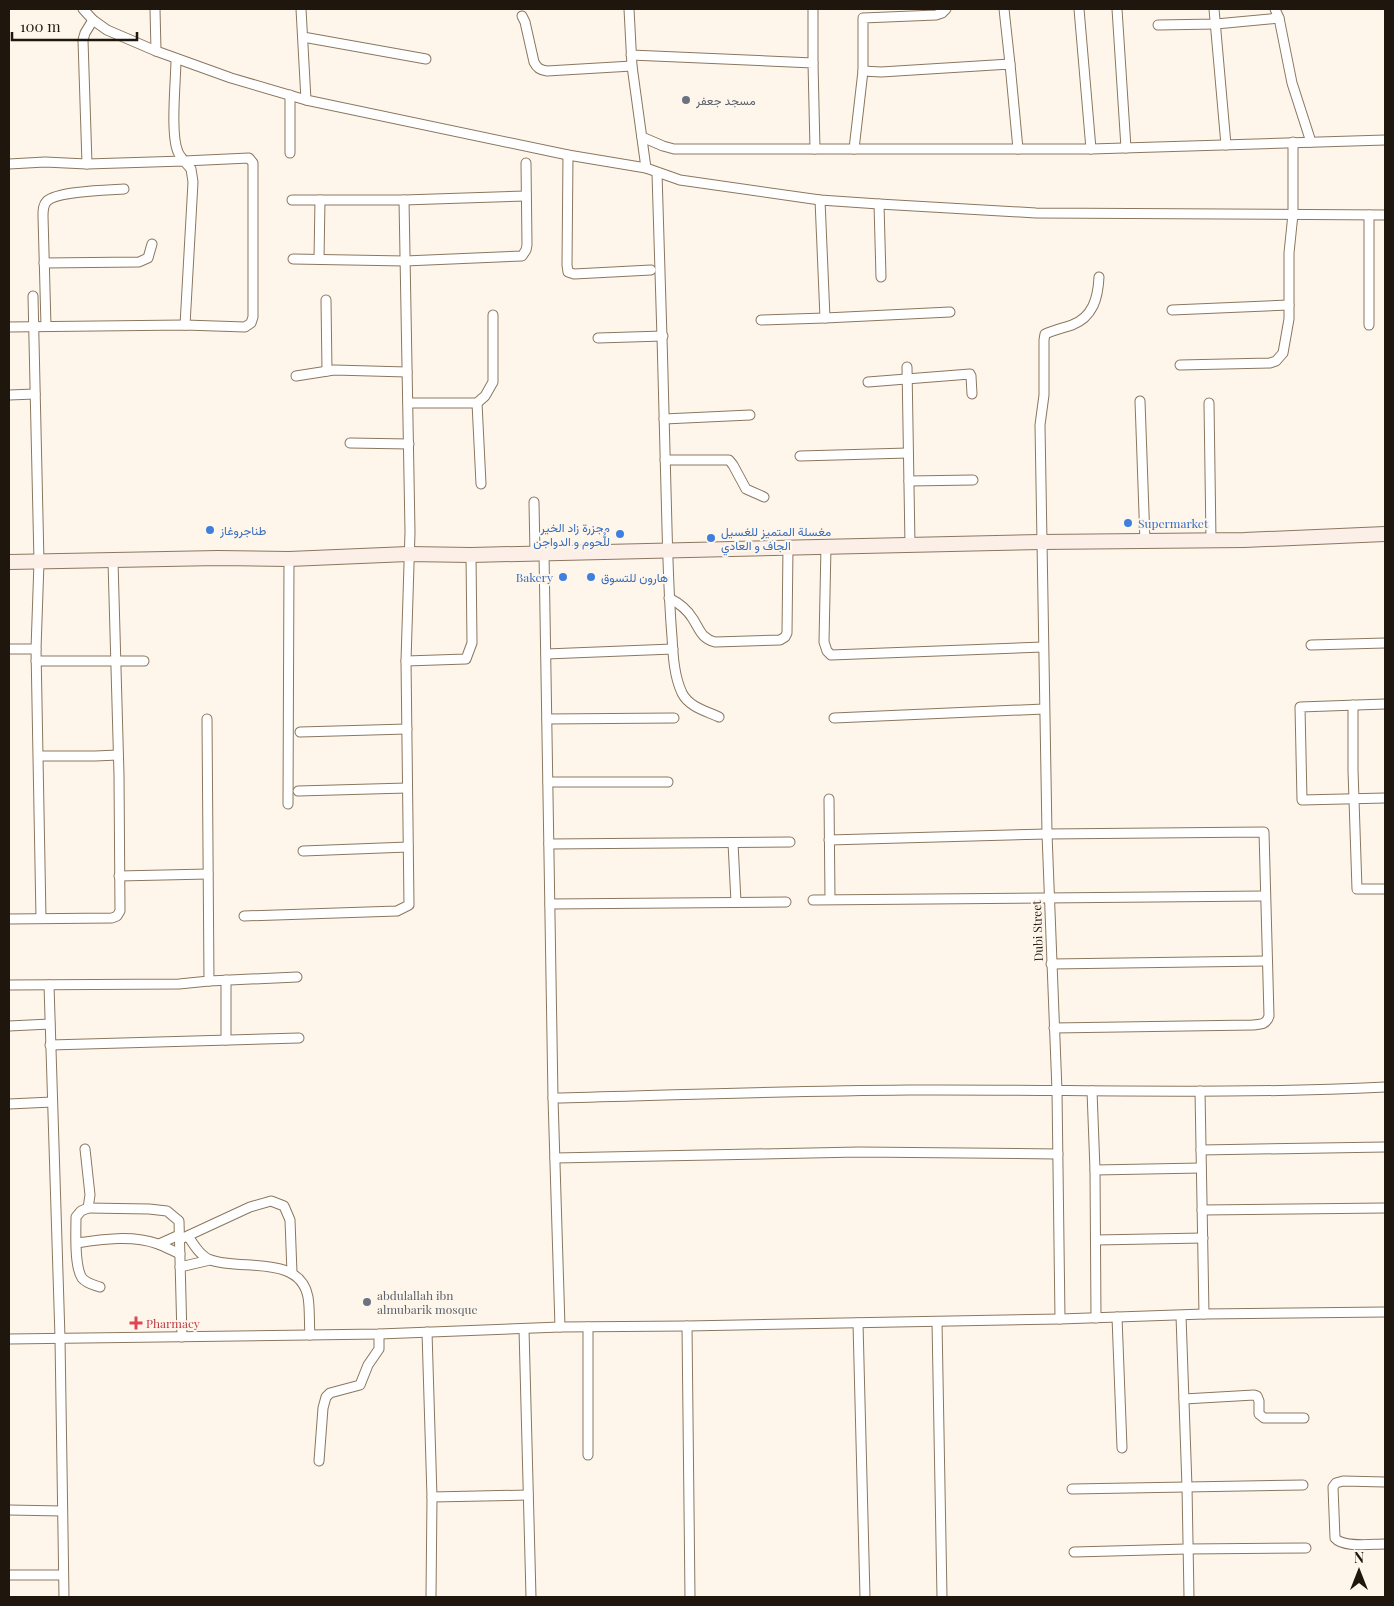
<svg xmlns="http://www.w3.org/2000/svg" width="1394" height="1606" font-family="'Playfair Display',Vazirmatn,serif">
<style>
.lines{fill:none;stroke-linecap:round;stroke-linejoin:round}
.street-casing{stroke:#8b7760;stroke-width:11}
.secondary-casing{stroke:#8b7760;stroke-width:16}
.street{stroke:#fff;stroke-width:9}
.secondary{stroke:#fcefe8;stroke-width:14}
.worship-dot{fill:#6b7280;stroke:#fff6eb;stroke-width:2}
.shop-dot{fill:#3f7fe0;stroke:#fff6eb;stroke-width:2}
.health-dot{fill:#e0444e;stroke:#fff6eb;stroke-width:2}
.labels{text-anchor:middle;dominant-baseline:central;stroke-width:4;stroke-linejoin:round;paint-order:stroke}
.worship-label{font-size:12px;fill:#5b616d;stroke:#fff6eb;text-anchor:start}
.shop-label{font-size:12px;fill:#366cbe;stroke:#fff6eb;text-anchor:start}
.street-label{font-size:12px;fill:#1f170e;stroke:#fff6eb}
.health-label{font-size:12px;fill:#be3a42;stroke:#fff6eb;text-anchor:start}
</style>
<rect width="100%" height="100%" fill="#fff6eb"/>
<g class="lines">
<defs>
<g id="street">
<polyline points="83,9 93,20 107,30 156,51 231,78 306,100 568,155 646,168"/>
<polyline points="155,9 156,51"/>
<polyline points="301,9 306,100"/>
<polyline points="629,9 632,66 646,168 680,180 820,200 879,204 1036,213 1385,215"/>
<polyline points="813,9 813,63"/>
<polyline points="1004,9 1010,64"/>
<polyline points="1079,9 1091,149"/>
<polyline points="1117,9 1126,148"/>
<polyline points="1214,9 1226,145"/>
<polyline points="1275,9 1279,18 1292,83 1311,142"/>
<path d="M522 16 525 22 534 62C537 68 540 70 547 71L632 66"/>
<polyline points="1158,25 1216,24 1279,18"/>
<polyline points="303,37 426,59"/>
<polyline points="631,55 813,63 815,149"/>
<polyline points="863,71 863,18 936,15 942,13 946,9"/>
<polyline points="290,95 290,153"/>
<polyline points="642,137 663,146 674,149 1091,149 1385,140"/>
<polyline points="854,149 863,71 881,72 1010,64 1018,149"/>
<polyline points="568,155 567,265 568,272 574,274 651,270"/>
<polyline points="9,164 45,162 87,164 184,161 191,169 193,182 185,325"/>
<polyline points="87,164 83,40 85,33 93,20"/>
<path d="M657 173C661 291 664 410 667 528 668 564 669 601 672 637 673 655 674 676 682 693 689 707 706 711 719 717"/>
<polyline points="292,200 404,200 526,196"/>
<polyline points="820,200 825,318 950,312"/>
<polyline points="879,204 881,277"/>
<polyline points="293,259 405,261 522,256 526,250 527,245 526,163"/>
<polyline points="319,259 320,200"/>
<polyline points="44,263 139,262 148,258 152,244"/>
<polyline points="33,296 39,562 36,649 41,918"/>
<polyline points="326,300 327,371"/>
<polyline points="1172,310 1289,305"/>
<polyline points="761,320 825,318"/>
<polyline points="1369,325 1369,215"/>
<path d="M46 326 43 216C43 210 43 205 47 201 57 191 109 190 124 189"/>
<path d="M9 327 185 325 245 327 251 323 253 317V163L249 158 184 161C182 158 179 155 178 152 170 134 176 80 176 59"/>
<polyline points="598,338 663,336"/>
<polyline points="1180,365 1270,363 1276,361 1283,353 1289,319 1289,253 1293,214 1293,142"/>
<polyline points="907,367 910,545"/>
<polyline points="296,376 334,370 407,372"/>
<polyline points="868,382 970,374 971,376 972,394"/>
<polyline points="9,395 35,394"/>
<polyline points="1140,401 1145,541"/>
<polyline points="408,403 477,403 485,396 493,382 493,315"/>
<polyline points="477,403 481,484"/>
<polyline points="1209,403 1211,540"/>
<polyline points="664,419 750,415"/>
<polyline points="350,443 409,444"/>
<polyline points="800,456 908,453"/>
<polyline points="665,460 729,460 733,465 746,489 764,497"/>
<polyline points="909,481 973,480"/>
<polyline points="534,502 535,553"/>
<polyline points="826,546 824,642 827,651 831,655 1043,647"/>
<polyline points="544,553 553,1098 560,1327"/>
<path d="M669 598C679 603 687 609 693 619 700 630 701 638 715 642L780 640 785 637 787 633 788 547"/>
<polyline points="1311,645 1385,643"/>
<polyline points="9,649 36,649"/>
<polyline points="546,654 673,649"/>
<polyline points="36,661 144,661"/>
<polyline points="406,661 466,659 472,643 471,555"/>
<polyline points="1385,704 1300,707 1302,800 1385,798"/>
<polyline points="1353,705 1353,770 1357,889 1385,889"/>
<polyline points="834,718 1044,709"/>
<polyline points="547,719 674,718"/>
<polyline points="300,732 407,729"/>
<polyline points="39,756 95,756 118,755"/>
<polyline points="548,782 668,782"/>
<polyline points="298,791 407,788"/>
<polyline points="829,799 830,899"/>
<polyline points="288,804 289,559"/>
<path d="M829 840 1047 834 1264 832 1269 1016C1266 1025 1261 1024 1252 1025L1054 1028"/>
<polyline points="733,843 736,902"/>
<polyline points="549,844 790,842"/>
<polyline points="303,851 408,847"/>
<polyline points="119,876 208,874"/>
<polyline points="813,900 1265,896"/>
<polyline points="550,904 786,902"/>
<polyline points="244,916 397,911 409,905 406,661 410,532 404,200"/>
<polyline points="9,919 112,918 117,916 120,911 119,775 113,561"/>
<polyline points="1051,964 1267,961"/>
<polyline points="226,980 226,1040"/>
<polyline points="209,981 297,977"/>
<polyline points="9,985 179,984 209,981 207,719"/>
<polyline points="49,985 60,1338 64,1597"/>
<polyline points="9,1026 50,1024"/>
<polyline points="50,1045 299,1038"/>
<polyline points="1092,1091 1095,1170 1096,1318"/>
<polyline points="1200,1091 1204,1314"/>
<path d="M553 1098C671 1095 790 1091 908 1090 1067 1089 1226 1095 1385 1087"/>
<polyline points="9,1104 52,1102"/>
<path d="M85 1149 90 1195 88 1208 81 1211 76 1217C76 1232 74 1266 82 1278 87 1284 94 1285 100 1287"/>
<polyline points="1201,1150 1385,1147"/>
<polyline points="555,1158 859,1152 1058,1154"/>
<polyline points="1095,1170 1201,1168"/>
<polyline points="88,1208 149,1209 167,1211 179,1221 182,1337"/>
<polyline points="1202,1210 1385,1208"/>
<path d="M188 1236C194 1245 201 1257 211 1260 241 1271 300 1254 308 1297 310 1309 309 1323 310 1335"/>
<polyline points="183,1238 250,1207 271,1201 284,1206 290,1220 292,1273"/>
<polyline points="1096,1240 1203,1238"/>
<path d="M77 1243C103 1239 133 1235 158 1244 166 1247 173 1251 180 1254"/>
<polyline points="159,1244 179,1235"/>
<polyline points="180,1267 210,1260"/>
<polyline points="1181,1316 1187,1487 1189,1597"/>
<polyline points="1117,1317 1122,1448"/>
<path d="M1060 1319 1057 1091 1047 834 1040 425 1044 395V340L1045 334C1054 330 1063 328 1072 325 1093 317 1098 298 1099 277"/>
<polyline points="937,1322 942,1597"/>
<polyline points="858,1323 865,1597"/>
<polyline points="687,1326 690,1597"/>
<polyline points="588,1327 588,1455"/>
<polyline points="524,1329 531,1597"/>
<polyline points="427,1332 432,1497 431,1597"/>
<polyline points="9,1339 379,1334 560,1327 687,1326 1060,1319 1204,1314 1385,1312"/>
<polyline points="1184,1399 1254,1395 1257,1396 1259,1401 1259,1414 1264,1418 1304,1418"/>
<polyline points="319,1461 323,1408 326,1397 330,1393 360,1385 368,1365 379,1349 379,1334"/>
<path d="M1385 1482 1343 1481 1336 1483 1333 1487 1335 1538C1343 1548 1372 1544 1385 1544"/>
<polyline points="1072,1489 1303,1485"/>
<polyline points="432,1497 528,1495"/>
<polyline points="9,1510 62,1511"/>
<polyline points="1074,1552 1187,1549 1306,1548"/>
<polyline points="9,1575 63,1575"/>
</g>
<polyline id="secondary" points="9,562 218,558 289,559 408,554 471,555 1041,542 1244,540 1385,534"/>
</defs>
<!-- street casing -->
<use href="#street" class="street-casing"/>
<!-- secondary casing -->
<use href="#secondary" class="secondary-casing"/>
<!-- street -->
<use href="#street" class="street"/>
<!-- secondary -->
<use href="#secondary" class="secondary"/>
</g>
<!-- markers -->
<g class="worship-dot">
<circle cx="686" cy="100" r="5"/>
<circle cx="367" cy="1302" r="5"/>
</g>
<g class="shop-dot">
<circle cx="1128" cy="523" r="5"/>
<circle cx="210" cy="530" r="5"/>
<circle cx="620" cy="534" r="5"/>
<circle cx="711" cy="538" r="5"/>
<circle cx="563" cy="577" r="5"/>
<circle cx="591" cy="577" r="5"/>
</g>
<path class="health-dot" d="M133.5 1315.5h5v5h5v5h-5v5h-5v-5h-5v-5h5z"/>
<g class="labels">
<!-- worship labels -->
<g class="worship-label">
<text x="696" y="100">مسجد جعفر</text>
<text x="377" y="1295">abdulallah ibn<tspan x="377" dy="14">almubarik mosque</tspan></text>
</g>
<!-- shop labels -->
<g class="shop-label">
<text x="1138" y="523">Supermarket</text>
<text x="610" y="527" text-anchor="end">مجزرة زاد الخير<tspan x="610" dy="14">للُّحوم و الدواجن</tspan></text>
<text x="220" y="530">طناجروغاز</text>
<text x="721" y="531">مغسلة المتميز للغسيل<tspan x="721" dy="14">الجاف و العادي</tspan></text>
<text x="553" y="577" text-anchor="end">Bakery</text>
<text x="601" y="577">هارون للتسوق</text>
</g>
<!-- street labels -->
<g class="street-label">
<text transform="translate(1037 931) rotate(-92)">Dubi Street</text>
</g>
<!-- health labels -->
<g class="health-label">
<text x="146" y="1323">Pharmacy</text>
</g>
</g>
<!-- border -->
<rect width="1394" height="1606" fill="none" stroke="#1f170e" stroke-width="20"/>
<!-- north arrow -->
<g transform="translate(1359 1571)" stroke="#fff6eb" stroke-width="4" paint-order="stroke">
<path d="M0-4L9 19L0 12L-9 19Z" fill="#1f170e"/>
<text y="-8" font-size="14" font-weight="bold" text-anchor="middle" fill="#1f170e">N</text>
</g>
<!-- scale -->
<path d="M12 32v8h125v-8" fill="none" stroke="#1f170e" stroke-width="2.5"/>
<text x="20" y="32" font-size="15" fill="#1f170e" stroke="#fff6eb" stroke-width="4" paint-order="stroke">100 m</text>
</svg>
